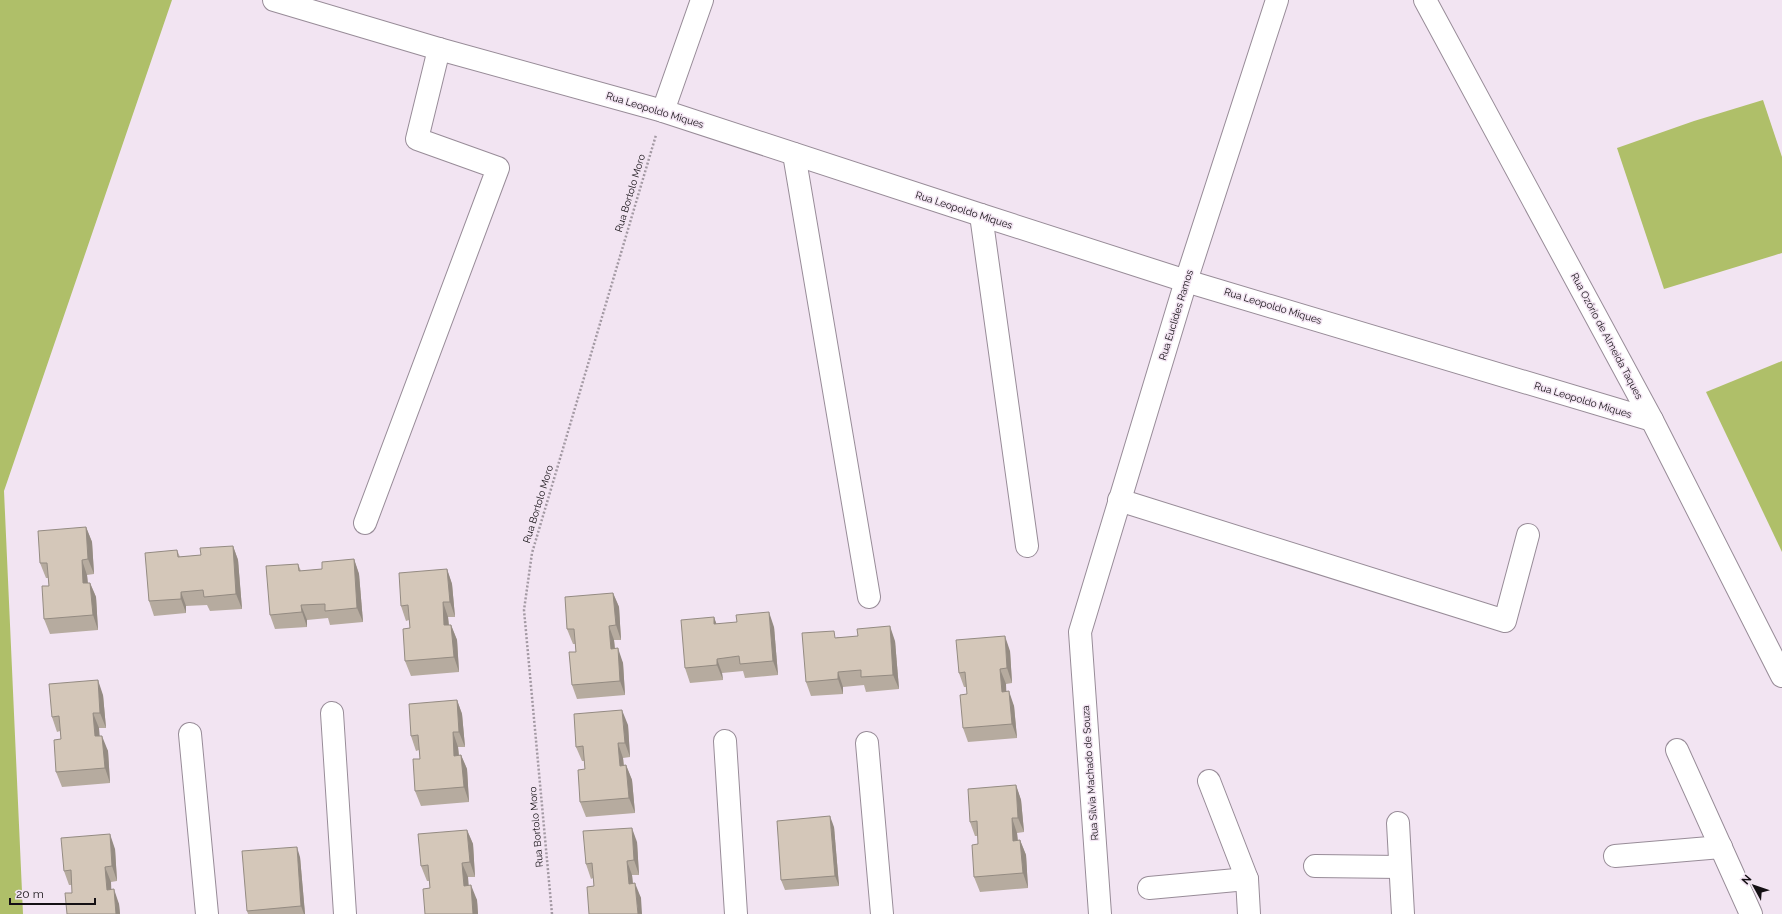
<svg xmlns="http://www.w3.org/2000/svg" width="1782" height="914" font-family="Raleway,sans-serif">
<style>
.green{fill:#afbf69}
.lines{fill:none;stroke-linecap:round;stroke-linejoin:round}
.minor-casing{stroke:#988c98;stroke-width:24}
.path{stroke:#a399a3;stroke-width:2.5;stroke-dasharray:2 2;stroke-linecap:butt}
.minor{stroke:#fff;stroke-width:22}
.wall{fill:#b6ab9f}
.shaded-wall{fill:#948b82}
.building{fill:#d4c7b9;stroke:#948b82}
.labels{text-anchor:middle;dominant-baseline:central;stroke-width:3;stroke-linejoin:round;paint-order:stroke}
.street-label{font-size:10px;fill:#141014;stroke:#f2e4f2}
</style>
<rect width="100%" height="100%" fill="#f2e4f2"/>
<!-- green -->
<g class="green">
<polygon points="0,0 172,0 4,491 23,914 0,914"/>
<polygon points="1763,100 1782,157 1782,253 1664,289 1617,148 1694,121"/>
<polygon points="1782,361 1782,552 1706,392"/>
</g>
<g class="lines">
<defs>
<g id="minor">
<polyline points="274,0 439,49 663,111 981,215 1186,281 1652,420"/>
<polyline points="1425,0 1652,420 1782,676"/>
<polyline points="663,111 702,0"/>
<polyline points="794,154 869,597"/>
<polyline points="981,215 1027,546"/>
<polyline points="1119,500 1505,621 1528,535"/>
<polyline points="365,523 498,168 417,139 439,49"/>
<polyline points="332,713 345,914"/>
<polyline points="190,734 207,914"/>
<polyline points="725,741 736,914"/>
<polyline points="867,743 882,914"/>
<polyline points="1677,750 1751,914"/>
<polyline points="1209,781 1247,879 1249,914"/>
<polyline points="1398,823 1403,914"/>
<polyline points="1615,856 1721,847"/>
<polyline points="1315,866 1400,867"/>
<polyline points="1149,888 1247,879"/>
<polyline points="1100,914 1080,632 1186,281 1277,0"/>
</g>
</defs>
<!-- minor casing -->
<use href="#minor" class="minor-casing"/>
<!-- path -->
<polyline class="path" points="552,914 524,610 532,553 656,135"/>
<!-- minor -->
<use href="#minor" class="minor"/>
</g>
<!-- wall -->
<g class="wall">
<polygon points="86,527 92,542 94,574 87,575 88,583 90,583 96,597 98,630 50,634 44,619 49,586 48,578 46,578 40,563"/>
<polygon points="233,546 238,560 242,609 210,611 207,605 186,606 186,613 154,616 149,601 177,550 180,557 201,555"/>
<polygon points="354,559 359,574 363,622 330,625 328,618 307,620 307,627 275,629 270,615 298,564 301,571 322,569"/>
<polygon points="447,569 452,584 455,617 448,617 449,625 451,625 457,640 459,672 411,676 405,661 410,628 409,620 406,621 401,606"/>
<polygon points="613,593 619,607 621,640 614,640 615,648 623,663 625,695 577,699 572,685 576,652 575,644 573,644 567,629"/>
<polygon points="714,617 716,624 774,627 778,675 745,678 743,671 722,673 723,680 690,683 685,668"/>
<polygon points="837,637 895,641 899,689 866,692 864,685 843,687 843,694 811,696 806,682"/>
<polygon points="1010,651 1012,683 1006,684 1006,692 1014,706 1017,738 968,742 963,728 967,694 967,687 964,687 959,673"/>
<polygon points="103,695 106,728 99,728 99,736 108,751 110,783 62,787 56,772 61,739 60,731 57,732 52,717"/>
<polygon points="457,700 462,714 465,747 458,747 459,755 461,755 467,769 469,802 421,806 415,791 420,759 419,750 416,751 411,736"/>
<polygon points="628,725 630,757 623,758 624,766 626,765 632,780 635,813 586,817 580,802 585,769 584,761 582,761 576,747"/>
<polygon points="1016,785 1021,800 1024,832 1017,833 1018,841 1020,840 1026,855 1028,888 980,892 974,877 978,844 978,836 975,836 970,822"/>
<polygon points="834,827 839,886 785,890 781,880"/>
<polygon points="467,830 473,844 475,877 468,877 468,885 477,900 478,914 425,914 430,888 429,881 427,881 421,866"/>
<polygon points="637,842 639,875 632,875 633,883 641,898 594,886 593,878 591,879 586,864"/>
<polygon points="115,849 117,881 111,882 111,890 119,904 120,914 67,914 72,893 72,885 69,885 64,871"/>
<polygon points="300,857 305,914 248,914 247,911"/>
</g>
<!-- shaded-wall -->
<g class="shaded-wall">
<polygon points="86,527 92,542 94,574 88,559"/>
<polygon points="233,546 238,560 242,609 236,594"/>
<polygon points="354,559 359,574 363,622 357,608"/>
<polygon points="82,560 87,575 89,598 83,583"/>
<polygon points="447,569 452,584 455,617 450,602"/>
<polygon points="90,583 96,597 98,630 93,615"/>
<polygon points="181,592 186,606 186,613 181,599"/>
<polygon points="613,593 619,607 621,640 616,625"/>
<polygon points="443,602 448,617 450,640 444,625"/>
<polygon points="301,605 307,620 307,627 302,612"/>
<polygon points="769,612 774,627 778,675 773,661"/>
<polygon points="714,617 719,631 714,624"/>
<polygon points="451,625 457,640 459,672 454,657"/>
<polygon points="609,626 614,640 616,663 611,649"/>
<polygon points="890,626 895,641 899,689 893,675"/>
<polygon points="1005,636 1010,651 1012,683 1007,668"/>
<polygon points="618,648 623,663 625,695 620,681"/>
<polygon points="717,659 722,673 723,680 717,665"/>
<polygon points="1000,669 1006,684 1007,707 1002,692"/>
<polygon points="838,672 843,687 843,694 838,679"/>
<polygon points="98,680 103,695 106,728 100,713"/>
<polygon points="1009,691 1014,706 1017,738 1012,724"/>
<polygon points="457,700 462,714 465,747 459,732"/>
<polygon points="622,710 628,725 630,757 625,743"/>
<polygon points="93,713 99,728 101,751 95,736"/>
<polygon points="453,732 458,747 460,770 454,756"/>
<polygon points="102,736 108,751 110,783 105,768"/>
<polygon points="618,743 623,758 625,781 620,766"/>
<polygon points="461,755 467,769 469,802 464,787"/>
<polygon points="626,765 632,780 635,813 629,798"/>
<polygon points="1016,785 1021,800 1024,832 1018,818"/>
<polygon points="830,816 834,827 839,886 835,876"/>
<polygon points="1012,818 1017,833 1019,856 1013,841"/>
<polygon points="632,828 637,842 639,875 634,860"/>
<polygon points="467,830 473,844 475,877 470,862"/>
<polygon points="110,834 115,849 117,881 112,866"/>
<polygon points="1020,840 1026,855 1028,888 1023,873"/>
<polygon points="297,847 300,857 305,914 304,914 301,906"/>
<polygon points="627,861 632,875 634,898 629,884"/>
<polygon points="462,863 468,877 470,900 464,886"/>
<polygon points="105,867 111,882 112,905 107,890"/>
<polygon points="635,883 641,898 642,914 638,914"/>
<polygon points="471,885 477,900 478,914 473,914"/>
<polygon points="114,889 119,904 120,914 116,914"/>
</g>
<!-- building -->
<g class="building">
<polygon points="86,527 88,559 82,560 83,583 90,583 93,615 44,619 42,586 49,586 47,563 40,563 38,531"/>
<polygon points="233,546 236,594 204,597 203,590 181,592 181,599 149,601 145,553 177,550 178,557 201,555 200,548"/>
<polygon points="354,559 357,608 325,611 325,604 301,605 302,612 270,615 266,566 298,564 299,571 322,569 322,562"/>
<polygon points="447,569 450,602 443,602 444,625 451,625 454,657 405,661 403,629 410,628 408,605 401,606 399,573"/>
<polygon points="613,593 616,625 609,626 611,649 618,648 620,681 572,685 569,652 576,652 574,629 567,629 565,597"/>
<polygon points="769,612 773,661 740,664 739,656 717,659 717,665 685,668 681,620 714,617 714,624 737,622 736,615"/>
<polygon points="890,626 893,675 861,677 861,670 838,672 838,679 806,682 802,633 834,631 835,638 858,636 857,629"/>
<polygon points="1005,636 1007,668 1000,669 1002,692 1009,691 1012,724 963,728 960,695 967,694 965,672 959,673 956,640"/>
<polygon points="98,680 100,713 93,713 95,736 102,736 105,768 56,772 54,740 61,739 59,716 52,717 49,684"/>
<polygon points="457,700 459,732 453,732 454,756 461,755 464,787 415,791 413,759 420,759 418,735 411,736 409,704"/>
<polygon points="622,710 625,743 618,743 620,766 626,765 629,798 580,802 578,770 585,769 583,746 576,747 574,714"/>
<polygon points="1016,785 1018,818 1012,818 1013,841 1020,840 1023,873 974,877 972,845 978,844 977,821 970,822 968,789"/>
<polygon points="830,816 835,876 781,880 777,821"/>
<polygon points="632,828 634,860 627,861 629,884 635,883 638,914 589,914 587,887 594,886 592,863 586,864 583,831"/>
<polygon points="467,830 470,862 462,863 464,886 471,885 473,914 425,914 423,889 430,888 428,865 421,866 418,834"/>
<polygon points="110,834 112,866 105,867 107,890 114,889 116,914 67,914 65,893 72,893 71,870 64,871 61,838"/>
<polygon points="297,847 301,906 247,911 242,851"/>
</g>
<g class="labels">
<!-- street labels -->
<g class="street-label">
<text transform="translate(655 110) rotate(17)">Rua Leopoldo Miques</text>
<text transform="translate(630 193) rotate(-73)">Rua Bortolo Moro</text>
<text transform="translate(964 210) rotate(18)">Rua Leopoldo Miques</text>
<text transform="translate(1273 306) rotate(17)">Rua Leopoldo Miques</text>
<text transform="translate(1176 315) rotate(-73)">Rua Euclides Ramos</text>
<text transform="translate(1607 336) rotate(62)">Rua Ozório de Almeida Taques</text>
<text transform="translate(1583 400) rotate(17)">Rua Leopoldo Miques</text>
<text transform="translate(538 504) rotate(-73)">Rua Bortolo Moro</text>
<text transform="translate(1090 773) rotate(-94)">Rua Sílvia Machado de Souza</text>
<text transform="translate(536 827) rotate(-95)">Rua Bortolo Moro</text>
</g>
</g>
<!-- north arrow -->
<g transform="translate(1754 886) rotate(310)" stroke="#f2e4f2" stroke-width="3" paint-order="stroke">
<path d="M0-3L7 15L0 10L-7 15Z" fill="#141014"/>
<text y="-6" font-size="11" font-weight="bold" text-anchor="middle" fill="#141014">N</text>
</g>
<!-- scale -->
<path d="M10 898v6h85v-6" fill="none" stroke="#141014" stroke-width="2"/>
<text x="16" y="898" font-size="12" fill="#141014" stroke="#f2e4f2" stroke-width="3" paint-order="stroke">20 m</text>
</svg>
